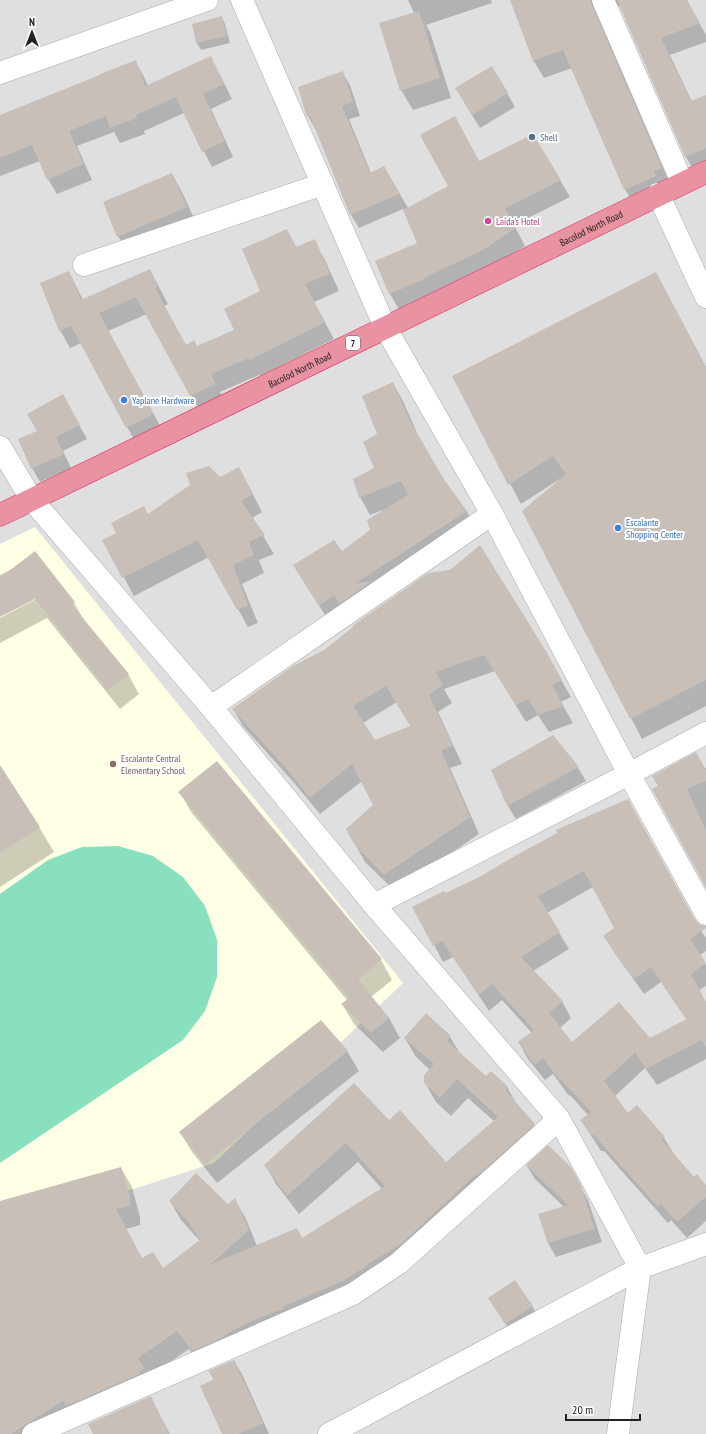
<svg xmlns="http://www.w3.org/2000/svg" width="706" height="1434" font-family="'PT Sans Narrow',sans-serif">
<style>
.residential{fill:#e0dfdf}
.education{fill:#ffffe5}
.pitch{fill:#88e0be}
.shadow{fill:#0003;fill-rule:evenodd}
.building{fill:#c7bfb8;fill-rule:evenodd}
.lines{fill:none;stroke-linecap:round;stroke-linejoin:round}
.minor-casing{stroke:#a9a9a9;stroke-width:23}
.highway-casing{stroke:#dc2a67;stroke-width:23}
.minor{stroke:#fff;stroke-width:22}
.highway{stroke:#e892a2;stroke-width:22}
.service-dot{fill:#5c6f8a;stroke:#fff;stroke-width:1.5}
.hotel-dot{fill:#d1479c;stroke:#fff;stroke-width:1.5}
.shop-dot{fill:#3f7fe0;stroke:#fff;stroke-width:1.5}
.education-dot{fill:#8d6e63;stroke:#fff;stroke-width:1.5}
.labels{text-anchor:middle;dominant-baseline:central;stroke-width:4;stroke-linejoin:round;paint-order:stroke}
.shield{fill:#fff;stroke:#646464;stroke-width:1}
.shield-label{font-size:9px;font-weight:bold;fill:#222}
.service-label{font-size:10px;fill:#4e5e75;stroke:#fff;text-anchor:start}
.hotel-label{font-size:10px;fill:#b23c85;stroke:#fff;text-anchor:start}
.street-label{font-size:10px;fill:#222;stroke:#fff}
.shop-label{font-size:10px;fill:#366cbe;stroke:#fff;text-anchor:start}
.education-label{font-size:10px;fill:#785e54;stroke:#fff;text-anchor:start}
</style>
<rect width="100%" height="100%" fill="#f2efe9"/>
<!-- residential -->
<rect class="residential" x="0" y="0" width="706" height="1434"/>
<!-- education -->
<polygon class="education" points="35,527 403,983 214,1163 0,1232 0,544"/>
<!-- pitch -->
<polygon class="pitch" points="118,846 153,856 183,877 205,906 217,940 217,977 205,1011 183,1040 0,1163 0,894 48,860 82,847"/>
<!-- shadow -->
<g class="shadow">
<polygon points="408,0 491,0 492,3 426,25 430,32 451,98 413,110 401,90 414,13"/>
<polygon points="511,0 686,0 706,35 706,42 670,55 692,102 706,96 706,170 696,174 686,157 621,7 615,5 600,16 601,23 671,186 635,207 625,189 572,68 544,78 533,60"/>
<polygon points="221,17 225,24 230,43 201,50 197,43 193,24"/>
<polygon points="211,57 232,99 211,109 233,157 212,167 184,113 144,131 145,134 120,143 114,132 77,146 92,180 57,194 48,179 40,161 0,176 0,116 135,61 144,77 148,86"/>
<polygon points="342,72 350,85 360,116 349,119 371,173 384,167 408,208 449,187 479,162 560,180 570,197 514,225 525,246 492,267 400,311 390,294 377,262 418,244 403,209 359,228 351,215 316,130 308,116"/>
<polygon points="507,93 515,107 480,128 464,102"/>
<polygon points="172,174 183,194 198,227 130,256 118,236"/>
<polygon points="287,231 297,248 314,241 324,258 339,291 314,302 334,339 260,376 259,375 220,392 225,401 201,413 147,314 108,331 163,431 137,445 81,343 70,348 60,330 69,272 83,300 150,270 168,304 164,306 186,346 197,347 235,330 262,291"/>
<polygon points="656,273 706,367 706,706 642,739 523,511 561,480 560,479 521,504 453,377"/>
<polygon points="393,383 403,401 420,440 444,481 467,512 477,530 330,623 294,565 341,552 371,531 383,511 383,510 370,515 360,497 376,469 379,435"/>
<polygon points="63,396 87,439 63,451 71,468 40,482 32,468 38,431"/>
<polygon points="239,468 262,512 252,518 274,554 259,560 264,573 242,584 258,623 248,627 209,557 134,596 104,541 148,515"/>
<polygon points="35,552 74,603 86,623 128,674 139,694 120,709 47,618 0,643 0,618 40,597 39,596 0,616 0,575 14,568"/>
<path d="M354 627 555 669 571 697 561 702 573 723 549 732 538 715 526 722 495 671 444 689 452 703 438 712 462 764 450 768 479 834 395 891 365 862 355 844 374 806 362 781 320 814 296 785 243 726 233 709 325 651ZM397 702 411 727 375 742 363 723Z"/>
<polygon points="553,736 578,768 586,781 516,819 508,806 493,771"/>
<polygon points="217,762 381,960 392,980 371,997 389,1018 400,1038 383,1052 354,1024 342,1004 347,1000 191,812 180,792"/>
<polygon points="0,767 39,827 54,852 0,887"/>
<polygon points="704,768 706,768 706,886 653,790"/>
<path d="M558 833 695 922 706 938V951L700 955 706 965V986L699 990 706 1003V1059L657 1085 645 1068 615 1096 628 1114 664 1138 674 1154 693 1178 706 1186V1221L687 1238 671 1220 668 1223 604 1151H601L581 1120 588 1115 570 1095 569 1096 553 1074 545 1080 528 1059 519 1043 532 1033 502 1000 489 1011 453 957 443 962 414 907 445 894 482 877ZM593 887 615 929 605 936 614 952 644 994 661 982 687 1020 650 1039 572 1043 560 1028 571 1018 562 1001 533 971 569 949 547 913Z"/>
<polygon points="450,1037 461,1055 486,1078 506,1085 517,1105 534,1124 545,1144 412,1263 204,1369 189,1349 148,1377 52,1434 0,1434 0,1202 121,1168 132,1187 140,1217 140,1225 126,1229 142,1259 163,1269 200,1241 181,1220 170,1201 228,1205 235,1200 246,1219 257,1246 302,1239 382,1189 358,1162 299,1214 276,1184 265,1165 389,1121 446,1163 494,1121 468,1098 451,1116 436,1102 425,1083 430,1070 416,1057 405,1038"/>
<polygon points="347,1051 359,1071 217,1183 192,1152 180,1132"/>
<polygon points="527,1166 578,1182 588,1200 602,1242 556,1257 548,1243 539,1215 564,1207 535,1179"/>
<polygon points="489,1298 532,1306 540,1320 514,1337"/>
<polygon points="234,1361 242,1374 269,1434 223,1434 214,1380 210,1372"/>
<polygon points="150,1397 170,1434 94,1434"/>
</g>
<!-- building -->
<g class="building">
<polygon points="510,0 591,0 592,5 662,168 654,171 656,176 624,190 563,50 533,61"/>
<polygon points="617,0 687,0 700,23 661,38 691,101 706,95 706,148 685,157"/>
<polygon points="419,11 440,78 400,91 379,23"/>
<polygon points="222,16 227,36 196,43 192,24"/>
<polygon points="211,56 224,84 203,94 225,141 202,152 176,97 136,115 137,118 110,128 106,116 69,131 84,164 47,180 32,145 0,158 0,115 100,75 100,74 136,60 145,86"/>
<polygon points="492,66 508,93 472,115 455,88"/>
<polygon points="343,71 353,102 342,106 370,173 384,166 400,194 350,215 310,116 307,117 305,112 298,87"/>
<polygon points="455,116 479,161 533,134 561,180 505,208 516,228 483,250 424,278 425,279 389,294 375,261 417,243 403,210 448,186 420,135"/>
<polygon points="172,173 187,207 117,237 103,202"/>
<polygon points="287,229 296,247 315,239 330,274 305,284 325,322 249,360 249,358 211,374 216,384 190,396 136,297 99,313 154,414 126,428 71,326 59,331 40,283 69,271 81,300 150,269 158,287 155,288 186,345 194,340 197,346 234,330 224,309 260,291 242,249"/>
<polygon points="656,272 706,367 706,680 630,719 522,511 566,474 553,456 508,485 452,376"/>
<polygon points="393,382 410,421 445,481 467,511 356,583 372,581 339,604 334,595 319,606 293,565 334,540 342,551 370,530 367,520 408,495 401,481 359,498 353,479 374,468 363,442 377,434 362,396"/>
<polygon points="63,394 80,425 56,437 64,454 31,469 18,439 37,431 27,414"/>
<polygon points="209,466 220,477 239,467 253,494 241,501 265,535 249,542 254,555 233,565 248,605 237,610 198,540 122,578 102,540 116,533 111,523 144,506 148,514 190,485 186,473"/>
<path d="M480 545 546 651 562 680 552 685 564 706 538 715 528 699 516 705 484 655 436 672 443 685 429 695 453 746 441 750 470 817 384 875 354 844 346 829 373 805 352 764 310 798 285 767 232 709 293 666 324 650 353 627 352 626 428 573 450 570ZM386 686 410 726 375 740 353 706Z"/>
<polygon points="35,551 75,602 72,605 129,674 108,690 35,599 0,617 0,578"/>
<polygon points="553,735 579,767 507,806 491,770"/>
<polygon points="696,752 706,770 706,781 687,789 706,830 706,888 652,789 658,786 652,776"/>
<polygon points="217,761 382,959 358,979 389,1018 371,1033 341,1004 349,998 178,792"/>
<polygon points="0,765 40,827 0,853"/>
<path d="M628 799 695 920 700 925 706 926V928L690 939 706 963 691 974 706 1002V1047L701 1040 646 1069 635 1053 604 1081 628 1113 637 1105 665 1137 662 1140 694 1177 697 1174 706 1185V1197L677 1222 661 1204 658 1207 594 1135H591L580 1120 591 1112 560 1079 559 1080 543 1058 535 1065 518 1042 534 1030 492 984 479 995 442 941 433 946 412 907 444 891 446 893 481 876 513 857 557 833 556 830ZM584 871 614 928 603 936 634 979 651 967 687 1019 650 1038 619 1002 572 1042 549 1013 563 1001 521 957 560 932 538 896Z"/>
<polygon points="426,1013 451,1036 447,1041 486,1076 491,1071 506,1085 506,1091 535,1124 477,1176 476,1174 401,1244 368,1264 368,1265 343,1281 282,1307 283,1309 247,1323 223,1336 224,1337 192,1351 177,1331 138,1358 145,1369 139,1371 140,1374 66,1406 63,1401 11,1434 0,1434 0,1201 121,1167 130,1197 130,1206 116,1209 142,1258 153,1252 163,1268 200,1240 189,1223 169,1201 196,1173 228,1204 235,1198 249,1230 210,1265 297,1228 302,1238 385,1186 346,1143 287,1196 264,1165 354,1083 389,1120 400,1110 446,1162 498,1117 457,1079 440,1098 424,1083 424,1075 434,1064 404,1038"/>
<polygon points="321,1020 348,1051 205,1164 179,1132"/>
<polygon points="548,1145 571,1167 581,1185 595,1231 593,1229 548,1243 538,1214 568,1205 526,1165"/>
<polygon points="515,1280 533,1306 505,1324 488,1298"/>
<polygon points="234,1360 263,1423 239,1434 222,1434 200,1386 214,1379 208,1371"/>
<polygon points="151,1396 169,1434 93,1434 88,1424"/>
</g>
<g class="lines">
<defs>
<g id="minor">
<polyline points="242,0 385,327 492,514 629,774 706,914"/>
<polyline points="603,0 682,182"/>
<polyline points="0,73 207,0"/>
<polyline points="658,194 706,297"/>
<polyline points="84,265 323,184"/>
<polyline points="0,447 32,500 211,707 374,905 559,1119 640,1268 618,1434"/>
<polyline points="211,707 492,514"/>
<polyline points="374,905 629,774 706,733"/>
<polyline points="33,1434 353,1294 399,1263 559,1119"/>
<polyline points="329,1434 640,1268 706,1244"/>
</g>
<g id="highway">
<path id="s1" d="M0 515 706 172"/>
</g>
</defs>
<!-- minor casing -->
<use href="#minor" class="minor-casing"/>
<!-- highway casing -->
<use href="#highway" class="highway-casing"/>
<!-- minor -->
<use href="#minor" class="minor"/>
<!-- highway -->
<use href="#highway" class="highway"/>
</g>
<!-- markers -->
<circle class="service-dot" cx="532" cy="137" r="4"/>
<circle class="hotel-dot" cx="488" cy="221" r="4"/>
<g class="shop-dot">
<circle cx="124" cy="400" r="4"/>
<circle cx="618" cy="528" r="4"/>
</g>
<circle class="education-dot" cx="113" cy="764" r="4"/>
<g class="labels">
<!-- shield labels -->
<rect class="shield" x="346" y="336" width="14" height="14" rx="3"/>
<g class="shield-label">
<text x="353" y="343">7</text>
</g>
<!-- service labels -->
<g class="service-label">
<text x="540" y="137">Shell</text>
</g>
<!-- hotel labels -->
<g class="hotel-label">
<text x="496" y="221">Laida’s Hotel</text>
</g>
<!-- street labels -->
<g class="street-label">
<text stroke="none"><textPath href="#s1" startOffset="657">Bacolod North Road</textPath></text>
<text stroke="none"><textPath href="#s1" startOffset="333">Bacolod North Road</textPath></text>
</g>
<!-- shop labels -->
<g class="shop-label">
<text x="132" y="400">Yaplane Hardware</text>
<text x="626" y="522">Escalante<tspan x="626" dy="12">Shopping Center</tspan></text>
</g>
<!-- education labels -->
<g class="education-label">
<text x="121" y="758">Escalante Central<tspan x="121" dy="12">Elementary School</tspan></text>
</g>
</g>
<!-- north arrow -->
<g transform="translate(32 32)" stroke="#ffffff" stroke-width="3" paint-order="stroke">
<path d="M0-3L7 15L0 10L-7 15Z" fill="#222222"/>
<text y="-6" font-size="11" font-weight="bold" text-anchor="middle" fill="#222222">N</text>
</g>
<!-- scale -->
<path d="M566 1414v6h74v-6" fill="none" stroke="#222222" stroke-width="2"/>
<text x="572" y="1414" font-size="12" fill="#222222" stroke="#ffffff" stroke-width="3" paint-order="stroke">20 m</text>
</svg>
